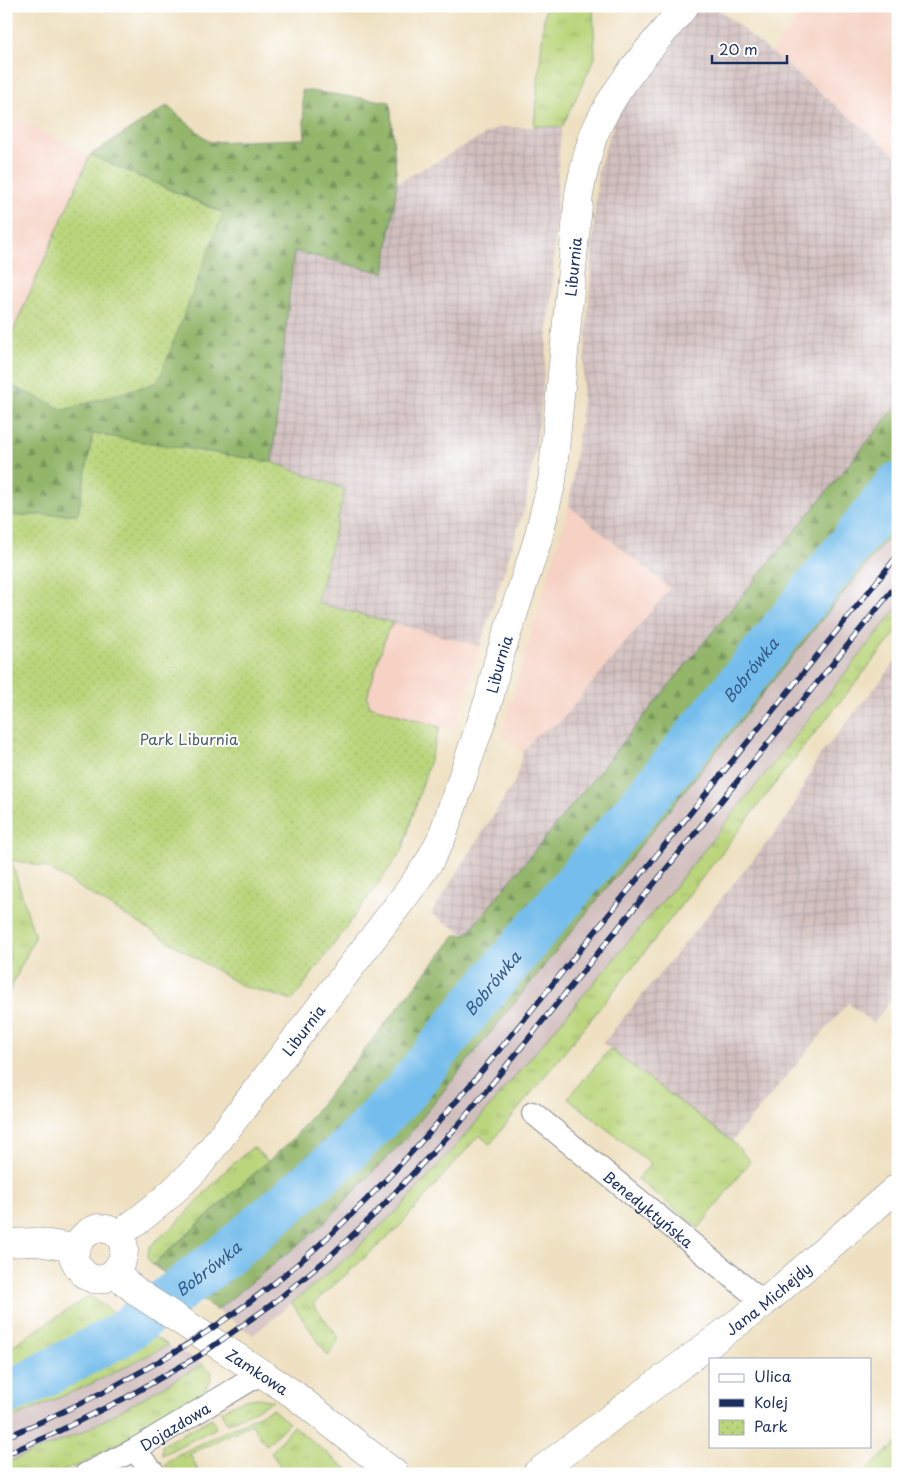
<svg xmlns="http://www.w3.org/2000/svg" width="904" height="1480" font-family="'Playpen Sans',sans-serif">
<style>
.built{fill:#f6d2c4}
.industrial{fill:url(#industrial-grid)}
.railway{fill:#d1bfbe}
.grass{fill:url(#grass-tufts);stroke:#6a826c}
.forest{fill:url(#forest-firs);stroke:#577264}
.park{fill:url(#park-dots);stroke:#6a826c}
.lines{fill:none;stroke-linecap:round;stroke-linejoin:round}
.river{stroke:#74bdec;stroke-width:45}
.street-casing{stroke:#84888f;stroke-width:24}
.secondary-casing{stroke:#84888f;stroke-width:29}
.street{stroke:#fff;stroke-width:22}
.secondary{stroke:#fff;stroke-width:28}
.rail-casing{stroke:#1b2f5e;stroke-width:5.5}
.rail{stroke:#fff;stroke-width:4;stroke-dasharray:11;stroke-linecap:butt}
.labels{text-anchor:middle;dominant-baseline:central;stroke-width:4;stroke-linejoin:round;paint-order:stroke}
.street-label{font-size:15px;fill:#1b2f5e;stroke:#fff}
.park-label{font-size:15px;fill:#4b6167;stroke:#fff}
.water-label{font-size:16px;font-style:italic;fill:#365a89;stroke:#fff}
</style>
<defs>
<pattern id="industrial-grid" width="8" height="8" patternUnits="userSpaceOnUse" patternTransform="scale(1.25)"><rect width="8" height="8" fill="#d1bfbe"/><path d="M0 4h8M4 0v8" fill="none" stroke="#b3a4a6"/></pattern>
<pattern id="grass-tufts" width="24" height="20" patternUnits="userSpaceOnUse" patternTransform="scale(1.25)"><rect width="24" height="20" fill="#bad57b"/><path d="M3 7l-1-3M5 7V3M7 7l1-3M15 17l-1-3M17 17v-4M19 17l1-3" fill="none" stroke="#9fb76d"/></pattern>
<pattern id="forest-firs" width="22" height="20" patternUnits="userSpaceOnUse" patternTransform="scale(1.25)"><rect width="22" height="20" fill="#93b66b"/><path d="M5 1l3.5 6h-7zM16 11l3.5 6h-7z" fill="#77945b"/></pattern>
<pattern id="park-dots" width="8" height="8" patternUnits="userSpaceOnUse" patternTransform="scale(1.25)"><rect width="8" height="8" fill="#bad57b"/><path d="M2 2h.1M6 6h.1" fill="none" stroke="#9fb76d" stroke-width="1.8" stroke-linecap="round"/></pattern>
</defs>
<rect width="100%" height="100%" fill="#fff"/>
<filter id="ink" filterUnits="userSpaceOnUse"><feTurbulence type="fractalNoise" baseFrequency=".02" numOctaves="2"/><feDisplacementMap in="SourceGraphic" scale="10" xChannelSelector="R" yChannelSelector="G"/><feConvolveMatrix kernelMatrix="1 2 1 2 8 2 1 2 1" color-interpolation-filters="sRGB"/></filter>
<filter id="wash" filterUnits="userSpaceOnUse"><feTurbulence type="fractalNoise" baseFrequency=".0096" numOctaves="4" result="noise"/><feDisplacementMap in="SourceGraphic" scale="20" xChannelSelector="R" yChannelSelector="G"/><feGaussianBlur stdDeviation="1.12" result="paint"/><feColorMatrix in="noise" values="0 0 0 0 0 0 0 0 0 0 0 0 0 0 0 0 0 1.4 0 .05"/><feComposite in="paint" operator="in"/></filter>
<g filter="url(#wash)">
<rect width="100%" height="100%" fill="#eee0c0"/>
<!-- built -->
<g class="built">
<polygon points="804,6 898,6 898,157 771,53"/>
<polygon points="16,118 90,155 6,383 6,139"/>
<polygon points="569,506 670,588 560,723 537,734 522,752 501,735"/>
<polygon points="394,623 480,646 455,731 370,706 367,697 387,632"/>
</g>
<!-- industrial -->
<g class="industrial">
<polygon points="696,6 715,6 898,157 898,404 466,935 431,914 515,781 523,752 537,734 560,722 670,588 569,506 581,413 598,170 620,105"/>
<polygon points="499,127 562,127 559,152 552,295 538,432 525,507 480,646 316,603 345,489 272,462 294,251 384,273 397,183"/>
<polygon points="898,659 898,991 873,1024 848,1003 732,1141 603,1043 788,817 818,758"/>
</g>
<!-- railway -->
<g class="railway">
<polygon points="898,525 898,607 677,884 469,1131 401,1207 344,1260 253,1335 217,1310 321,1226 406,1138"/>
<polygon points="168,1345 203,1364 81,1433 6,1463 6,1421 92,1384"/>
</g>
<!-- grass -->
<g class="grass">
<polygon points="546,6 593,6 595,58 562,127 534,126 545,9"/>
<polygon points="898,607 898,630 798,754 637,962 490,1144 479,1135 398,1228 313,1304 339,1338 328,1356 292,1303 344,1260 401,1207 469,1131 677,884"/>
<polygon points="6,859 11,860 35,937 8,994 9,945 6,940"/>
<polygon points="610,1049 732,1141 750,1161 699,1228 637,1179 651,1164 568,1098"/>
<polygon points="253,1147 268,1161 153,1265 147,1258 150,1246 179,1221 228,1168"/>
<polygon points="89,1296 124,1319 30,1374 6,1381 6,1347 15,1344"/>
<polygon points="143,1330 168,1345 93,1383 6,1421 6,1402 51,1384"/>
<polygon points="203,1364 212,1372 211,1380 205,1389 186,1405 82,1464 56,1474 6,1474 6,1463 81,1433"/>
<polygon points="259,1398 273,1401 227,1424 221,1411 243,1400"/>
<polygon points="272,1409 289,1423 266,1445 251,1424 190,1454 199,1473 172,1474 165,1465 177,1455"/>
<polygon points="212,1418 216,1428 162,1455 162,1446 169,1441"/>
<polygon points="293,1426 353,1474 286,1474 271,1453"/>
<polygon points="898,1442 898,1474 862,1474"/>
</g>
<!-- forest -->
<g class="forest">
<polygon points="302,90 390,102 397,183 384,273 294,251 272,462 93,434 78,514 6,516 6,383 64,409 222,212 90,155 167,106 210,142 305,139"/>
<polygon points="898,404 898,525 406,1138 321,1226 217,1310 153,1265 293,1139 456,935 466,935"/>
</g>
<!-- park -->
<g class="park">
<polygon points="90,155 223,213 158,382 64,410 6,383 6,347"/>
<polygon points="93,434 272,462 345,489 317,603 394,623 387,632 367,697 370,706 440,727 402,851 293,1000 242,986 46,867 6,859 6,516 78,514"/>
</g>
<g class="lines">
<!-- river -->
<path class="river" id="s1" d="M6 1392 27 1384 121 1334 223 1257 347 1151 402 1095 473 1005 633 814 766 650 898 484"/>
</g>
</g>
<g filter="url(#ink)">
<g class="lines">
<defs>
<g id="street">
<path id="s2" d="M533 1113 764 1303"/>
<polyline points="134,1450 155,1474"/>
<path id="s3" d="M86 1474 134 1450 262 1373"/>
</g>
<g id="secondary">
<path d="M98 1228C157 1231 101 1320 73 1257 78 1242 82 1233 98 1228Z"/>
<path id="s4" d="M118 1235C147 1215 173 1193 197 1168L408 892 429 862 442 837 489 699 498 661 537 542 552 481 579 194C583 174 587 154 594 134 614 86 652 46 685 6"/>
<polyline points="6,1243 36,1242 76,1248"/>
<path id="s5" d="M114 1273 141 1295 292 1393 395 1474"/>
<path id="s6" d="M536 1474 764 1303 898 1187"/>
</g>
</defs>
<!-- street casing -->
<use href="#street" class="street-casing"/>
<!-- secondary casing -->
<use href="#secondary" class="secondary-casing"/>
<!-- street -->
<use href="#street" class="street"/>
<!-- secondary -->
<use href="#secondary" class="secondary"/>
<defs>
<g id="rail">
<path d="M6 1437C113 1392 213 1337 301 1261 412 1165 501 1047 594 933 695 807 796 681 898 555"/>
<polyline points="6,1454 55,1433 127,1397 199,1356 271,1305 328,1258 375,1214 460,1123 898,583"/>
</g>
</defs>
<!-- rail casing -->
<use href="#rail" class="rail-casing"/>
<!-- rail -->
<use href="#rail" class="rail"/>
</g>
</g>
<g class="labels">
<!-- street labels -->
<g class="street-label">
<text stroke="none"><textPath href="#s4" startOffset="1104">Liburnia</textPath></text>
<text stroke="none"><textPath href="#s4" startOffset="698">Liburnia</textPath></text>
<text stroke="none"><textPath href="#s4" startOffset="278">Liburnia</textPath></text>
<text stroke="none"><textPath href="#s2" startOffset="150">Benedyktyńska</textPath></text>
<text stroke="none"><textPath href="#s6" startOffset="291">Jana Michejdy</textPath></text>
<text stroke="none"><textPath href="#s5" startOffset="174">Zamkowa</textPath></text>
<text stroke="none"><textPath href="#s3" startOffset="101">Dojazdowa</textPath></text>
</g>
<!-- park labels -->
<g class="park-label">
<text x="189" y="738">Park Liburnia</text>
</g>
<!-- water labels -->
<g class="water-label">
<text stroke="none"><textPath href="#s1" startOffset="1048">Bobrówka</textPath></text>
<text stroke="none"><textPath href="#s1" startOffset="642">Bobrówka</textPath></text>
<text stroke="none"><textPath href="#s1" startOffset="238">Bobrówka</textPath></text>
</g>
</g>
<!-- margin -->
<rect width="904" height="1480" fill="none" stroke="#fff" stroke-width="25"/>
<!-- legend -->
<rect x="709" y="1358" width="162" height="90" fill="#ffffff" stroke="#a4acbf"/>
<rect x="719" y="1374" width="25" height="8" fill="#ffffff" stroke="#a4acbf"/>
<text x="754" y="1382" font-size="15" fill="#1b2f5e">Ulica</text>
<rect x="719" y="1399" width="25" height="8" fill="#1b2f5e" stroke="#a4acbf"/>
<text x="754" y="1408" font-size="15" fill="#1b2f5e">Kolej</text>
<rect x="719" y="1420" width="25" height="15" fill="url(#park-dots)" stroke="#a4acbf"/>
<text x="754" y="1432" font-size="15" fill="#1b2f5e">Park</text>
<!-- scale -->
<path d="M712 55v8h75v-8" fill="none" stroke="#1b2f5e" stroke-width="2.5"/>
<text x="719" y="55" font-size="15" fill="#1b2f5e" stroke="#ffffff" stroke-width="4" paint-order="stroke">20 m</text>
</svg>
